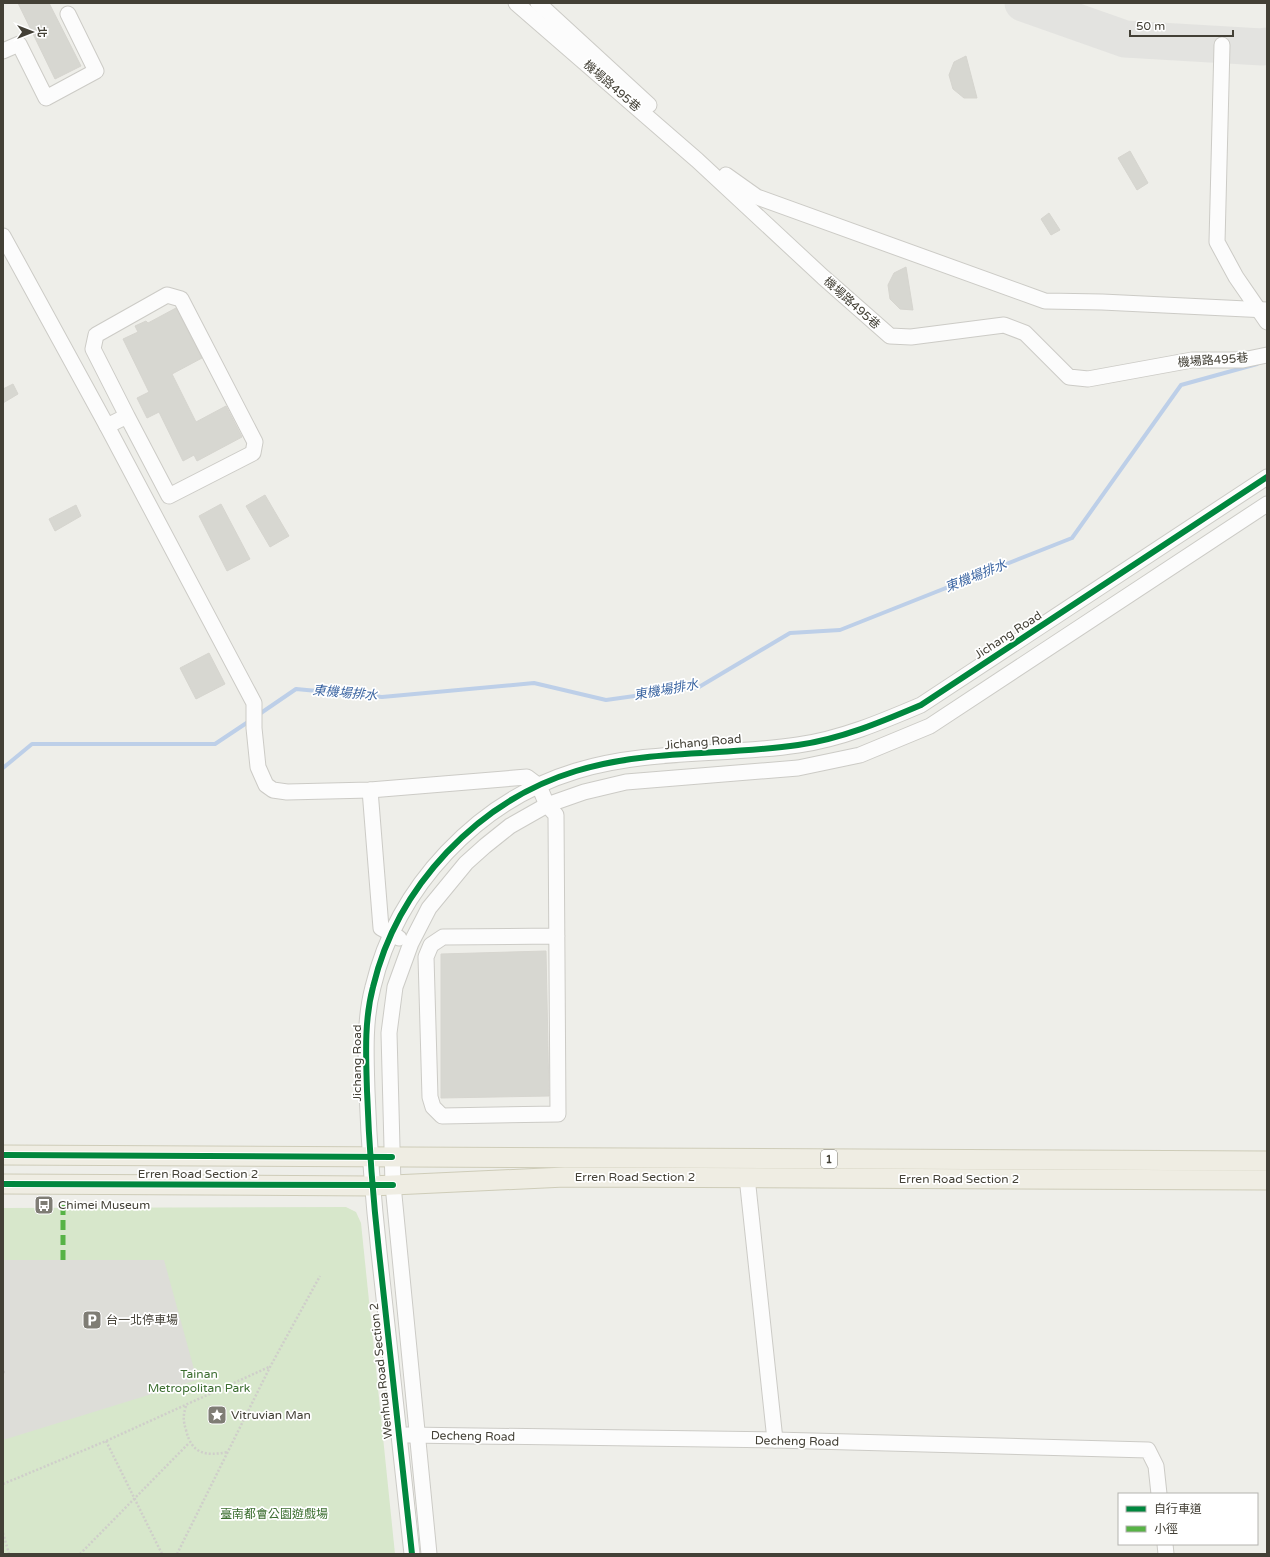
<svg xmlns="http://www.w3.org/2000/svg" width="1270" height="1557" font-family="'Varela Round','Noto Sans TC',sans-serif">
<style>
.green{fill:#d7e7cb}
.parking{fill:#ddddd8}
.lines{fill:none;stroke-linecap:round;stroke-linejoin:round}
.stream{stroke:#bdcfe8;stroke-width:4}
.taxiway{stroke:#e3e3e0;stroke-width:37}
.building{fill:#d7d7d1;stroke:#d6d5cf}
.minor-casing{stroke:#cccbc6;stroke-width:17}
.major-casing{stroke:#ceccb8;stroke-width:21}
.path{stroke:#cfceca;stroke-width:2.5;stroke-dasharray:2 2;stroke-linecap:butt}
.minor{stroke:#fcfcfc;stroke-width:15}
.major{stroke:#efede3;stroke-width:19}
.quiet{stroke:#57b346;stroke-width:5;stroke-dasharray:10 5;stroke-linecap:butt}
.cycleway-casing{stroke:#fff;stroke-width:8}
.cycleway{stroke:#00873e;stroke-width:6}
.labels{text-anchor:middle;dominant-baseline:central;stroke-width:3.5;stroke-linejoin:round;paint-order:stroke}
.shield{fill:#fff;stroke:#7b7972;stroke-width:1}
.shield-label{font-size:11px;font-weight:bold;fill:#434036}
.street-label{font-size:12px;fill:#434036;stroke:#fff}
.poi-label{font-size:12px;fill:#434036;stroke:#fff;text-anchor:start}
.park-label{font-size:12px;fill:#3c6e30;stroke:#fff}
.water-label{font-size:13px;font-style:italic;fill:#3b65a2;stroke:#fff}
</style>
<rect width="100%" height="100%" fill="#eeeee9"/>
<!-- green -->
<polygon class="green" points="346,1207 356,1212 361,1223 395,1554 3,1554 3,1208"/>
<!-- parking -->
<polygon class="parking" points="3,1260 164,1260 197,1380 3,1440"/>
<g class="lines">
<!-- stream -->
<g class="stream">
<polyline points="258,715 296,689 382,697 534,683 606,700 699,687 790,633 840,630 1072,538 1181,385 1257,364"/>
<polyline points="3,768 32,744 215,744 251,720"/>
</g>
<!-- taxiway -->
<polyline class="taxiway" points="1023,3 1125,39 1262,47 1267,46"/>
</g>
<!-- building -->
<g class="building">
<polygon points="18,3 49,3 81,66 55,79"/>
<polygon points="966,56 977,98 964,98 953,89 949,75 954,62"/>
<polygon points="1130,151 1148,183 1137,190 1118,158"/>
<polygon points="1049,213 1060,230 1051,235 1041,219"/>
<polygon points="906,267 913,310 900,309 890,299 888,285 894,273"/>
<polygon points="176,308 202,358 172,374 196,422 226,406 242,437 197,461 194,455 183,461 159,412 147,418 137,398 149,392 123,339 138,332 135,326 146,321 148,323"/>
<polygon points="13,384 18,394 3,403 3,389"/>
<polygon points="265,495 289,536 270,547 246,506"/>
<polygon points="221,504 250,559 227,571 199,516"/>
<polygon points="76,505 81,516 55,531 49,519"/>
<polygon points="209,653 225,684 196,699 180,668"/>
<polygon points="546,951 549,1096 441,1098 441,954"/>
</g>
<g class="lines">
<defs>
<g id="minor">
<polyline points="516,3 697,160 823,277 890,336 911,337 1004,325 1025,333 1069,377 1088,379 1192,360 1243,360 1267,355"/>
<polyline points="538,3 649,105"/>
<polyline points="1222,45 1217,242 1236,277 1267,322"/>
<polyline points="3,51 19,44 46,98 96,71 68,14"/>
<polyline points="726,175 757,197 1045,301 1102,302 1267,310"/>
<polyline points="3,236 107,426 254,703 254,728 258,767 266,785 273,790 287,792 370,790 527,777 539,786 547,805 556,815 558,1114 442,1116 433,1107 430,1097 426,957 431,945 443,937 557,936"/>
<polyline points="107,426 127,416 169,496 253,453 255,442 181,299 167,295 96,335 93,349 127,416"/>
<polyline points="370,790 381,928 399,938"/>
<polyline points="747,1177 775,1440"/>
<polyline points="407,1435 775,1440 1148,1450 1156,1466 1159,1494"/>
<polyline points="1165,1544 1166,1554"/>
<path d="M412 1554C401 1453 390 1353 379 1252 373 1198 369 1145 367 1091 366 1056 364 1021 373 987 397 886 478 801 576 771 648 749 725 756 798 745 841 739 881 722 921 705L1267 477"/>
<polyline points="429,1554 393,1185 389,1033 395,987 411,943 429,908 466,863 485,846 510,826 547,805 584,792 626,782 798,768 860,755 930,726 1267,504"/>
</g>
<g id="major">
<polyline points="3,1155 1267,1161"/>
<polyline points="3,1184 372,1186 565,1177 1267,1180"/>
</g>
</defs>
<!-- minor casing -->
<use href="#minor" class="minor-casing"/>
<!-- major casing -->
<use href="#major" class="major-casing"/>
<!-- path -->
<g class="path">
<polyline points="3,1372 5,1372"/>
<path d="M186 1406C183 1416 183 1420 186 1430 192 1455 206 1456 228 1452"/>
<polyline points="106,1441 162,1554"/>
<polyline points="3,1484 106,1441 269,1367"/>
<polyline points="3,1533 9,1554"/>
<polyline points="80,1554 189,1443"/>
<polyline points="177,1554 270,1367 320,1276"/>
</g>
<!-- minor -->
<use href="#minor" class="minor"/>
<!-- major -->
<use href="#major" class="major"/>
<!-- quiet -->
<polyline class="quiet" points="63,1260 63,1205"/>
<defs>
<g id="cycleway">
<polyline points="3,1155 392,1157"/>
<polyline points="3,1184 393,1185"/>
<path d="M412 1554C401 1453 390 1353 379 1252 373 1198 369 1145 367 1091 366 1056 364 1021 373 987 397 886 478 801 576 771 648 749 725 756 798 745 841 739 881 722 921 705L1267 477"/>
</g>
</defs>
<!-- cycleway casing -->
<use href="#cycleway" class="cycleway-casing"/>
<!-- cycleway -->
<use href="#cycleway" class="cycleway"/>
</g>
<!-- icons -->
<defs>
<symbol id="bus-square" viewBox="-11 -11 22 22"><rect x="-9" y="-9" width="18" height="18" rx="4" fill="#7f7d75" stroke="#fff"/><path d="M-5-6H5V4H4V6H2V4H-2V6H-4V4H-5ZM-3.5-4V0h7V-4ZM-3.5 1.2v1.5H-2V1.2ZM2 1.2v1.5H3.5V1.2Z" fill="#fff"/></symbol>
<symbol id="parking-square" viewBox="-11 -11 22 22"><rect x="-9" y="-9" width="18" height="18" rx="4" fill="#7f7d75" stroke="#fff"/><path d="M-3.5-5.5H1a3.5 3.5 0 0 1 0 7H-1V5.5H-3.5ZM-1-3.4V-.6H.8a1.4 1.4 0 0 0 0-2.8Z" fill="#fff"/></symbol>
<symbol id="sight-square" viewBox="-11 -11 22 22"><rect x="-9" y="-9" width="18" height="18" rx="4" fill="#7f7d75" stroke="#fff"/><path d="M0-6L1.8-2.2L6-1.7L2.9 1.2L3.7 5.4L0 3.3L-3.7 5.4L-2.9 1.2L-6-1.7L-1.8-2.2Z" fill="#fff"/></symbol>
</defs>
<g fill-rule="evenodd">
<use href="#bus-square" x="33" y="1194" width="22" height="22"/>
<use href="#parking-square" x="81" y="1309" width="22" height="22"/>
<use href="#sight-square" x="206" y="1404" width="22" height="22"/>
</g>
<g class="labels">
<!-- shield labels -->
<rect class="shield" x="821" y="1150" width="16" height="18" rx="3"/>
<g class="shield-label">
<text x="829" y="1159">1</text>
</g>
<!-- street labels -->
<g class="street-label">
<text transform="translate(612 86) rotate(41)">機場路495巷</text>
<text transform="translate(852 303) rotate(42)">機場路495巷</text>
<text transform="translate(1213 360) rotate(-4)">機場路495巷</text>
<text transform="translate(1008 635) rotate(-33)">Jichang Road</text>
<text transform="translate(703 742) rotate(-5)">Jichang Road</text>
<text transform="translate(357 1063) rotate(-90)">Jichang Road</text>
<text x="198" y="1174">Erren Road Section 2</text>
<text x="635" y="1177">Erren Road Section 2</text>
<text x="959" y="1179">Erren Road Section 2</text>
<text transform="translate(381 1371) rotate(-96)">Wenhua Road Section 2</text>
<text transform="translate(473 1436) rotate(1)">Decheng Road</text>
<text transform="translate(797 1441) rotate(1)">Decheng Road</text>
</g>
<!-- poi labels -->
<g class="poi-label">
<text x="58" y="1205">Chimei Museum</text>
<text x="106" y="1320">台一北停車場</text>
<text x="231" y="1415">Vitruvian Man</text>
</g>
<!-- park labels -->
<g class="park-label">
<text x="199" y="1374">Tainan<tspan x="199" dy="14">Metropolitan Park</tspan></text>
<text x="274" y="1514">臺南都會公園遊戲場</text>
</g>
<!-- water labels -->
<g class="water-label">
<text transform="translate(976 576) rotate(-22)">東機場排水</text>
<text transform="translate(666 690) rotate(-10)">東機場排水</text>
<text transform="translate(345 693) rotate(5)">東機場排水</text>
</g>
</g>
<!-- border -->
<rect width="1270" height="1557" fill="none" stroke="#434036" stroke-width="8"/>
<!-- legend -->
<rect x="1118" y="1493" width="140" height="52" fill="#ffffff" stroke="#b4b3af"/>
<rect x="1126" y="1506" width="20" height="6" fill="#00873e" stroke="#b4b3af"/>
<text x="1154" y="1513" font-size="12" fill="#434036">自行車道</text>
<rect x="1126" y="1526" width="20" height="6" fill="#57b346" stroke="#b4b3af"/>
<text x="1154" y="1533" font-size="12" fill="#434036">小徑</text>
<!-- north arrow -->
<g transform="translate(32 32) rotate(90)" stroke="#ffffff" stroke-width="3" paint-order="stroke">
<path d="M0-3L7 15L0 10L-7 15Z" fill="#434036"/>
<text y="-6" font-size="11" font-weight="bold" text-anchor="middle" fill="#434036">北</text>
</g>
<!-- scale -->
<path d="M1130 30v6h103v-6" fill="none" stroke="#434036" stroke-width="2"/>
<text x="1136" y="30" font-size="12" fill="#434036" stroke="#ffffff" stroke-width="3" paint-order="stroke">50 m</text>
</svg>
